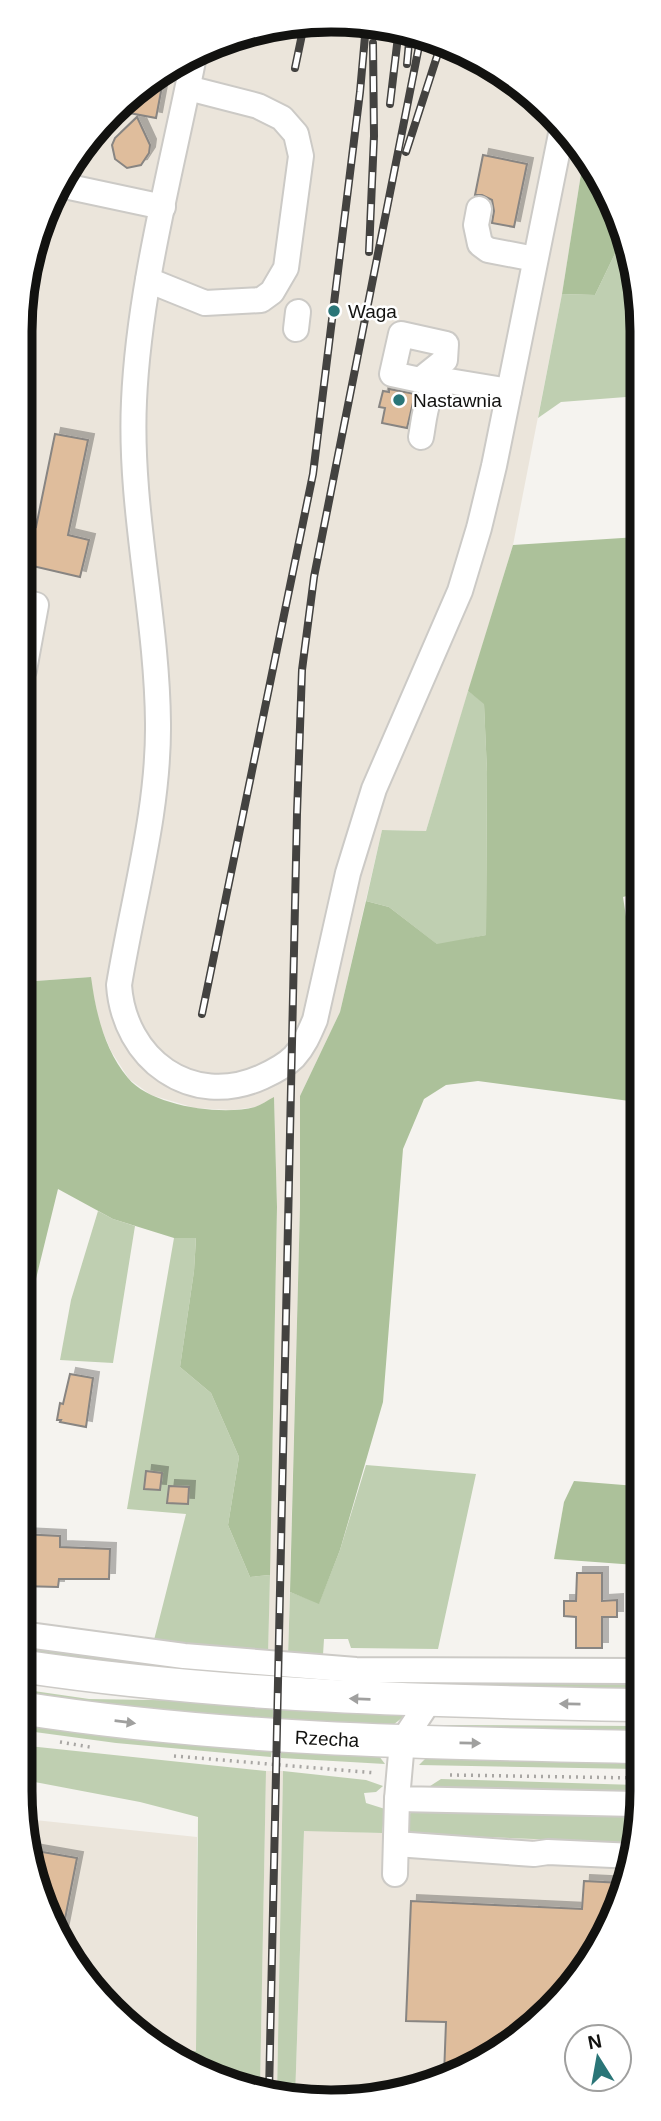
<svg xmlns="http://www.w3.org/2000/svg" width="661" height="2121" font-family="Arial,sans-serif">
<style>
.built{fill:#ebe5db}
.green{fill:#bfcfb1}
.forest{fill:#acc19a}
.building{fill:#dfbd9c;stroke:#888582;stroke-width:2;filter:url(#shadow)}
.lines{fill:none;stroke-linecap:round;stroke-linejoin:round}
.minor-casing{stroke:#cccac6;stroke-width:28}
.major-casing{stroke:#cccac6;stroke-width:35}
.path{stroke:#a8a6a3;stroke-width:3.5;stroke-dasharray:2 5;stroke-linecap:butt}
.minor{stroke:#fff;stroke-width:24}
.major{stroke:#fff;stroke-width:32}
.rail-casing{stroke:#434240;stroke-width:8}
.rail{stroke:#fff;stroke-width:5;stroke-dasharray:16;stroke-linecap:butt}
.oneway{fill:#a0a09f}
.poi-dot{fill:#2a7577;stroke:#fff;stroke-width:2.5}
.labels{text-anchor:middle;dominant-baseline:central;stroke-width:5;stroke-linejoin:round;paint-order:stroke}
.poi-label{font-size:19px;fill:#121210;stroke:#fff;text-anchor:start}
.street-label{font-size:19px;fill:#121210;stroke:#fff}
.rim{fill:none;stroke:#121210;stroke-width:9}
</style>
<defs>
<filter id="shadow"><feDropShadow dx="6" dy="-6" stdDeviation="0" flood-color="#0004"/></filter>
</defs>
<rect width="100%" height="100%" fill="#f5f3ef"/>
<!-- built -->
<g class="built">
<polygon points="270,25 392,25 486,61 564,125 584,155 562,294 513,545 426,831 382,830 340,1012 300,1096 300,1206 288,1656 268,1655 277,1207 274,1098 256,1107 232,1110 195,1108 151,1095 129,1079 111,1051 99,1023 90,977 22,982 25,269 72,157 158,71"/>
<polygon points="266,1771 283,1771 277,2095 260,2090"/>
<polygon points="25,1819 197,1837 196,2052 168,2051 97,1996 43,1909"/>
<polygon points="304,1830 636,1843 636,1852 590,1963 520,2038 411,2091 295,2099"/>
</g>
<!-- green -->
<g class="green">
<polygon points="623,237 639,289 639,396 561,402 538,418 562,294 595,295"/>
<polygon points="468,691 484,703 487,772 486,935 438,945 389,907 366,901 382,830 426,831"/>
<polygon points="98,1211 113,1219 135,1226 113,1363 60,1360 71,1300"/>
<polygon points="196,1237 194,1271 180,1367 211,1393 239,1457 228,1525 250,1577 270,1575 268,1655 154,1640 186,1514 127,1509 174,1238"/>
<polygon points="366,1465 476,1474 438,1649 351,1648 348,1639 324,1639 323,1655 288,1656 290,1592 319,1603 340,1550"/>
<polygon points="20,1644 274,1673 275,1682 20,1654"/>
<polygon points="281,1672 636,1679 636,1693 281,1683"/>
<polygon points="20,1689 89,1699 211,1701 273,1706 273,1724 20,1696"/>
<polygon points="281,1706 408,1713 393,1725 280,1724"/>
<polygon points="20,1720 272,1749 271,1757 116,1743 20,1730"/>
<polygon points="445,1725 636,1726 636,1736 439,1730 440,1726"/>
<polygon points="19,1745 266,1771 260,2090 192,2069 168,2051 196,2051 198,1817 140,1802 19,1779"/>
<polygon points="281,1749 379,1756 385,1764 281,1758"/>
<polygon points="427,1757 636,1760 636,1769 419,1765"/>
<polygon points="283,1771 366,1780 383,1786 376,1792 364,1793 366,1803 385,1809 382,1833 304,1831 295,2099 277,2095"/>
<polygon points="441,1779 636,1785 636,1798 427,1788"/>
<polygon points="415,1808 636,1813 636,1843 408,1834 408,1816"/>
</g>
<!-- forest -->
<g class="forest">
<polygon points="584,155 610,193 623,237 595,295 562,294"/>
<polygon points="638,537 638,893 623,897 632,956 638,959 637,1102 478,1081 446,1085 424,1099 403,1149 383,1402 340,1550 319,1604 290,1592 300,1206 300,1096 340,1012 366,901 389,907 437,944 486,935 487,772 484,704 468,691 513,545"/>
<path d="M91 977C96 1013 104 1049 128 1078 151 1106 221 1116 255 1107 261 1105 268 1100 274 1097L277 1207 270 1575 250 1577 228 1525 239 1457 211 1393 180 1367 194 1271 196 1238H174L113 1219 58 1189 21 1340 22 1153 28 1141 22 1128V982Z"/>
<polygon points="574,1481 636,1486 636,1565 554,1559 564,1502"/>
</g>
<!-- building -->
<g class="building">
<polygon points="146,83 162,86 156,118 119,111"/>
<polygon points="137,117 150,145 149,153 141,165 127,168 115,159 112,145 115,138"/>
<polygon points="483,155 527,164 514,227 492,223 494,211 492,200 482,195 475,195"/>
<polygon points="389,389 415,394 407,428 382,423 385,408 379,407 383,391 389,392"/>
<polygon points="55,434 88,440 68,535 89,540 80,577 24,564 24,524 36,527"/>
<polygon points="70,1374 93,1378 86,1427 60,1422 61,1420 57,1420 60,1403 63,1404"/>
<polygon points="146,1471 162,1473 160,1490 144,1489"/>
<polygon points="169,1486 189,1487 188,1504 167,1503"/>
<polygon points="20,1534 60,1536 60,1547 110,1549 109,1579 59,1579 58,1587 20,1586"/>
<polygon points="577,1573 602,1573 602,1601 617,1600 617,1617 602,1617 602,1648 576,1648 576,1617 564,1616 564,1601 576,1601"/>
<polygon points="31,1850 77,1858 61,1939 43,1909"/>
<polygon points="584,1881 623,1883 590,1963 520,2038 444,2075 446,2022 406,2021 411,1901 582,1909"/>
</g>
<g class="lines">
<defs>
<g id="minor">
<path d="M194 56C172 168 139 287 134 401 129 509 157 615 158 723 159 812 133 899 119 985 124 1059 191 1109 262 1077 273 1072 285 1066 294 1057 304 1046 309 1034 315 1020L348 873 374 789 460 591 479 528 494 466 563 124"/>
<polyline points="60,185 163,207"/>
<polyline points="479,209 476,225 480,244 488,250 535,259"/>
<polyline points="148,280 205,303 261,300 272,292 286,268 301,156 296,134 282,118 258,106 188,88"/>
<polyline points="296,329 298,312"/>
<polygon points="401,334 446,344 445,360 420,380 392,374"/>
<path d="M421 437C425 416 425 386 449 381L509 391"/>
<polyline points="24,670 36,605 24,602"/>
<polyline points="20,1634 184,1656 356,1670 636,1671"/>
<polyline points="429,1701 402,1742 397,1799 636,1804"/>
<polyline points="396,1844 534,1854 548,1852 634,1856"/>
<polyline points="395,1874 397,1799"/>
</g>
<g id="major">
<path d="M20 1666C227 1697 427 1701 636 1705"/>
<path d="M20 1708C224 1740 430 1743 636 1747"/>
</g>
</defs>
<!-- minor casing -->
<use href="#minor" class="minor-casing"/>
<!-- major casing -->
<use href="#major" class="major-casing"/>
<!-- path -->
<g class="path">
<polyline points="60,1742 90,1747"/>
<polyline points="174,1756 376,1773"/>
<polyline points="450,1775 636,1778"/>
</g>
<!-- minor -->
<use href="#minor" class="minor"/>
<!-- major -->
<use href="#major" class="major"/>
<defs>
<g id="rail">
<polyline points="407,64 410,32"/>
<polyline points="295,68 304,25"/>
<polyline points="390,104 399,28"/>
<polyline points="406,152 441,44"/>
<polyline points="369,252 374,136 373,43"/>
<polyline points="202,1014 313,474 360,92 366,25"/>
<polyline points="269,2093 297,814 302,670 314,577 421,36"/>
</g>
</defs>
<!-- rail casing -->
<use href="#rail" class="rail-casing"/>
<!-- rail -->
<use href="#rail" class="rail"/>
</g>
<!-- one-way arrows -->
<defs><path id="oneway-solid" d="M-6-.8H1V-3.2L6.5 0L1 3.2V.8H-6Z" transform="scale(1.75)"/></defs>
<g class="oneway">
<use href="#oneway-solid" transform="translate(360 1699) rotate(-178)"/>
<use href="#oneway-solid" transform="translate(570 1704) rotate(-179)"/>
<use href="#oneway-solid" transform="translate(125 1722) rotate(7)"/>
<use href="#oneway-solid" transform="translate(470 1743) rotate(1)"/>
</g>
<!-- markers -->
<g class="poi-dot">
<circle cx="334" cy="311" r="7"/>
<circle cx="399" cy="400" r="7"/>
</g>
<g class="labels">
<!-- poi labels -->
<g class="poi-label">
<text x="348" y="311">Waga</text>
<text x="413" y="400">Nastawnia</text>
</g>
<!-- street labels -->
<g class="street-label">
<text transform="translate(327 1739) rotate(3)">Rzecha</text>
</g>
</g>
<!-- crop -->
<path d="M0 0H661V2121H0ZM331 32H331A299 299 0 0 1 630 331V1791A299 299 0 0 1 331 2090H331A299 299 0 0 1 32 1791V331A299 299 0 0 1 331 32Z" fill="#fff" fill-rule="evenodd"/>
<path class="rim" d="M331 32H331A299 299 0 0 1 630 331V1791A299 299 0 0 1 331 2090H331A299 299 0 0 1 32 1791V331A299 299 0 0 1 331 32Z"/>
<!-- north arrow -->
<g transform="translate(598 2058) rotate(349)"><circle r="33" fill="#ffffff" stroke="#a0a09f" stroke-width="2"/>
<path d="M0-5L12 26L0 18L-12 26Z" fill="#2a7577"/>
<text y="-10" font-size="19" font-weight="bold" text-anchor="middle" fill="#121210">N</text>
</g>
</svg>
